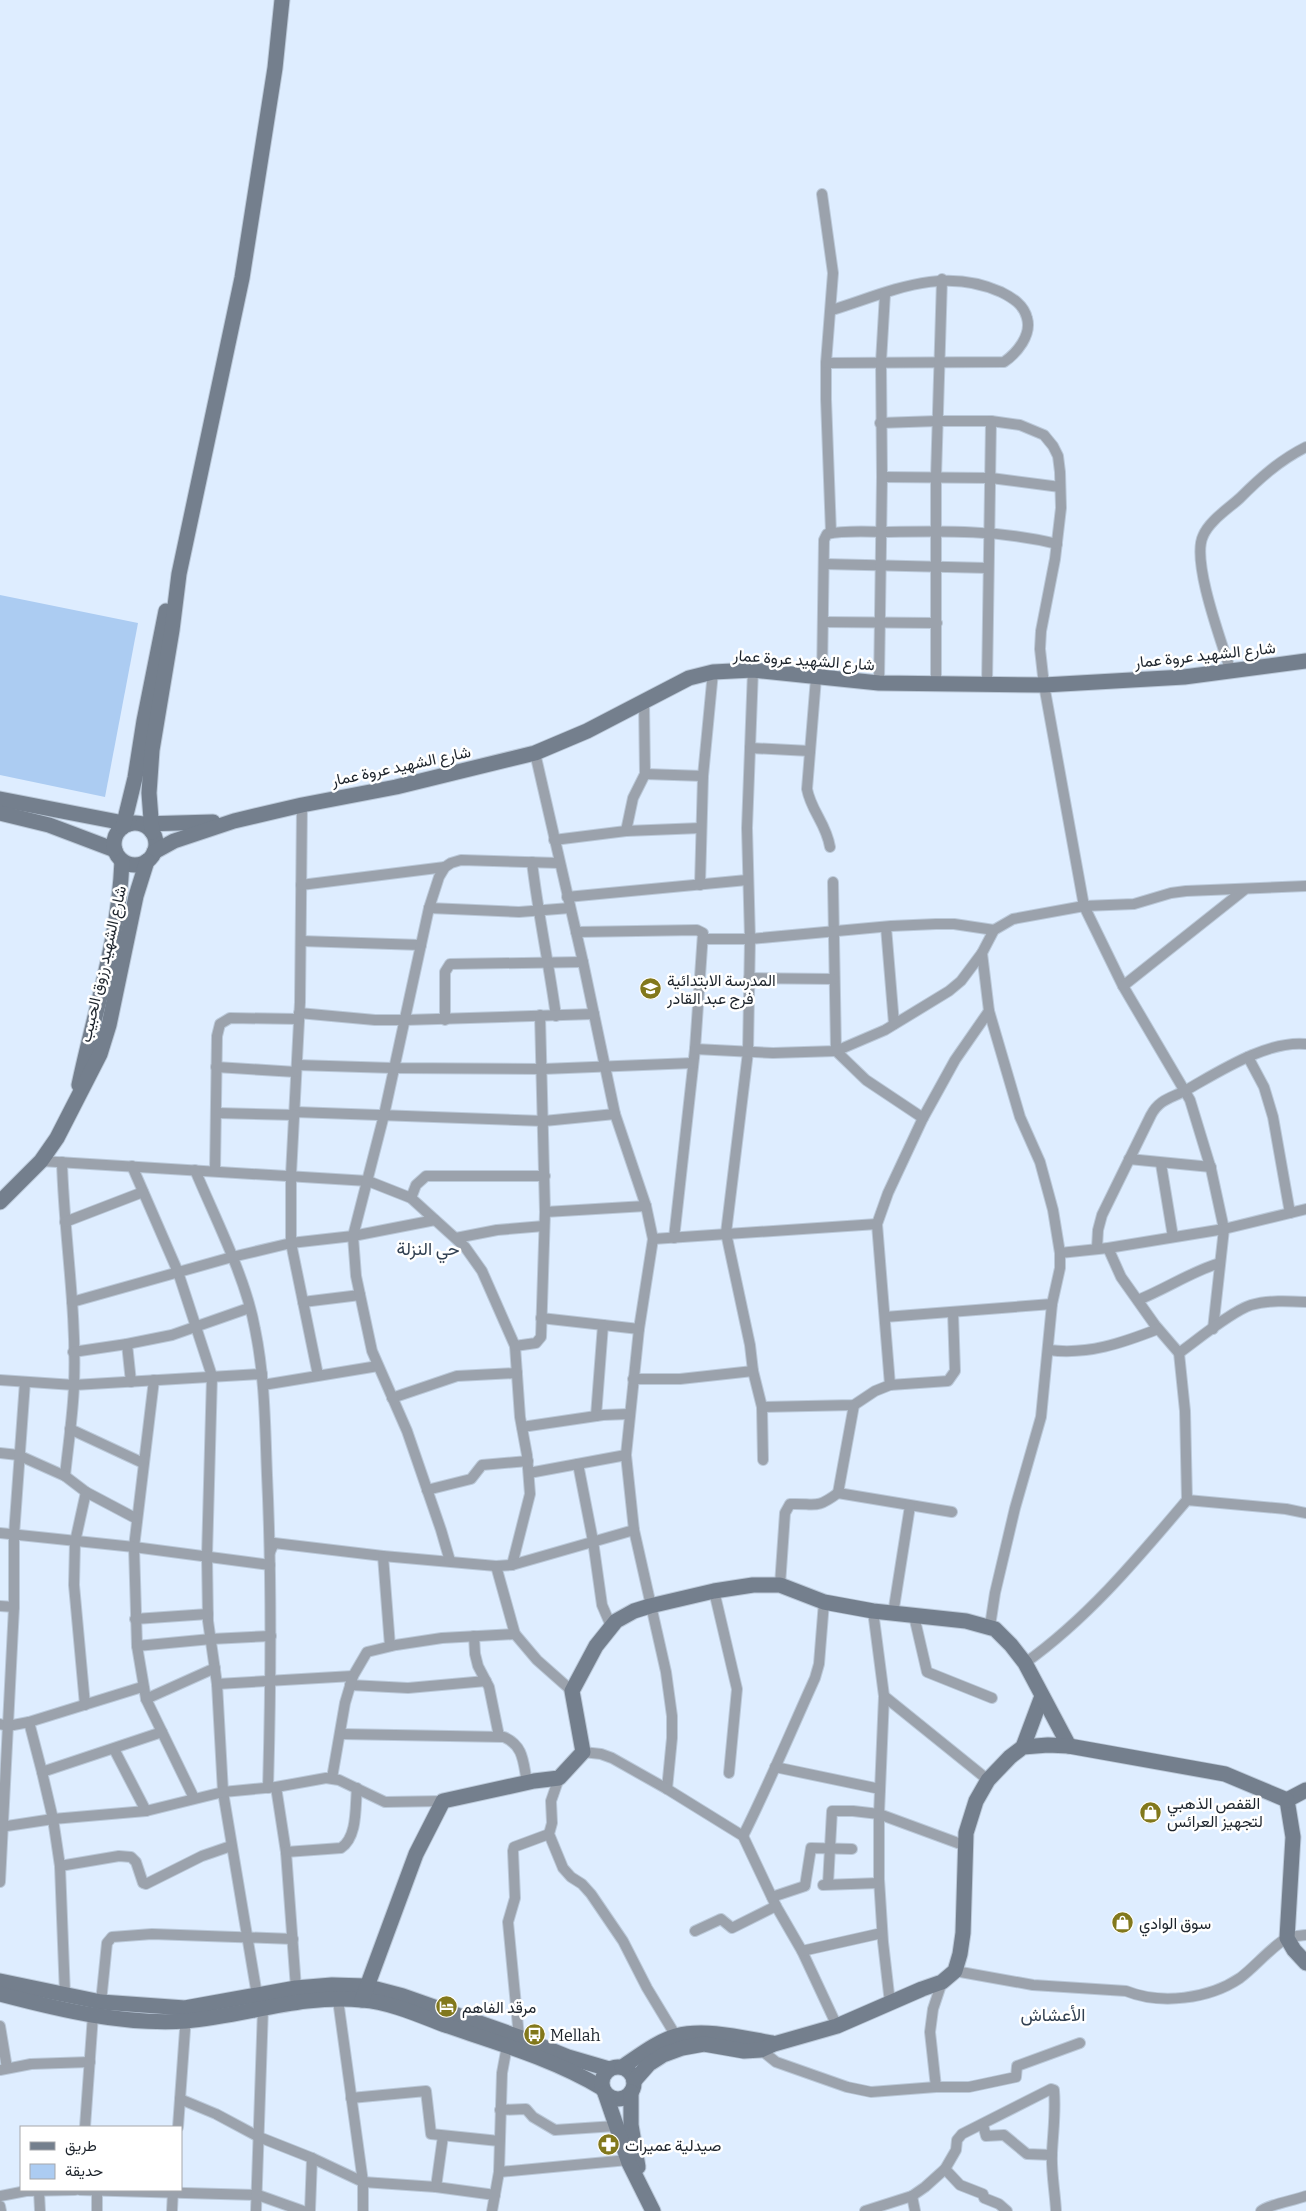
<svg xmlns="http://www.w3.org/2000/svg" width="1306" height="2211" font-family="Bitter,Vazirmatn,serif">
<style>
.green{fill:#acccf2}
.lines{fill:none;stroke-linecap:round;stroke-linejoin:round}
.street-casing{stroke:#bbc9d9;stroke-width:12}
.secondary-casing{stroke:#bbc9d9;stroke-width:17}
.street{stroke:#9ba2ac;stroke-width:10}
.secondary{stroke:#747f8d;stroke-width:15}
.labels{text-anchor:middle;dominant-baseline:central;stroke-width:5;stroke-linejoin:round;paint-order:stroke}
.street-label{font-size:16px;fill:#1d242c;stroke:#fff}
.poi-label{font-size:16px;fill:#1d242c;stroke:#fff;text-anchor:start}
.neighbourhood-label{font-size:18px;fill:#314052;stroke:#fff}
</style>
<rect width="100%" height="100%" fill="#deedff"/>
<!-- green -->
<polygon class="green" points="0,595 138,623 105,797 0,775"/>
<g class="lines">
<defs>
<g id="street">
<polyline points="822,194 833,273 826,363 826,399 831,533"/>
<path d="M826 363 1004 362C1017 353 1032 335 1027 318 1024 305 1013 298 1001 292 942 265 890 292 832 310"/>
<polyline points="880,423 937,421 991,421 1020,425 1044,435 1053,446 1058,456 1060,472 1061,508 1055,559 1041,631 1040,649 1044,685 1084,906 1123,986 1190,1100 1211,1169 1224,1229 1213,1329"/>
<polyline points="882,477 991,478 1060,487"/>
<polyline points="824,564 988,568"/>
<polyline points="823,622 937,623"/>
<polyline points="753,670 747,828 750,939 748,1052 726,1233 750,1345 753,1371 762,1407 763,1460"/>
<path d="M1231 672C1222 643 1191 561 1203 536 1209 521 1228 509 1240 498 1260 478 1280 460 1306 447"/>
<path d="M816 678 807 789C811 811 826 823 830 847"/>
<path d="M822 678 824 540 827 534C846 530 869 532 888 532 945 531 1002 530 1057 544"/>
<polyline points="879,683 882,477 881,362 885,294"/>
<polyline points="936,685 936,477 942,279"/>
<polyline points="987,685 991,421"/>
<polyline points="750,748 810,751"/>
<polyline points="535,753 583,962 615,1114 646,1206 653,1239 639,1329 626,1455 634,1530 666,1672 672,1716 672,1738 667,1789"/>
<polyline points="645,774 703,776"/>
<polyline points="302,805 300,1002 291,1175 291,1243 318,1375"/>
<polyline points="626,831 633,798 645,774 644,701"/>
<polyline points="554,840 626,831 701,828"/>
<path d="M532 862C538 914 549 964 556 1016"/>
<polyline points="833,882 836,1051 866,1080 923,1118"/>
<polyline points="301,885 445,867"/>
<polyline points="700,885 703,776 713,672"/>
<polyline points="567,897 747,880"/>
<polyline points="429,908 519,912 570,908"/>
<polyline points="886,927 894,1024"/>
<polyline points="576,932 697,930 703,933 695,1049 674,1238"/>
<polyline points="704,939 750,939 891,926 936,924 954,924 994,930"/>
<polyline points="301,941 421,945"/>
<polyline points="982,953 989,1011 1020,1117 1040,1162 1053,1210 1060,1253 1060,1268 1052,1304 1041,1417 1015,1508 995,1593 990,1626"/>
<polyline points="749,978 834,979"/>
<polyline points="1123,986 1244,890"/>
<polyline points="299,1013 375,1020 405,1020 594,1014"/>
<polyline points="445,1020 445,972 450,964 583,962"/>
<polyline points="695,1049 773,1053 836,1051 885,1030 949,991 961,981 982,953 994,930 1013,919 1084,906 1134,904 1171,893 1186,891 1306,886"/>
<polyline points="1248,1057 1264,1087 1273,1117 1290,1213"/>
<polyline points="297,1065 393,1068 543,1069 693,1063"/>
<polyline points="216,1067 296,1072"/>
<polyline points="295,1112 544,1121 615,1114"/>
<polyline points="216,1113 295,1115"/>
<polyline points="1129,1159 1211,1167"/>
<polyline points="41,1161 368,1181 411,1198 465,1247 482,1271 515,1346 520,1417 527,1455 530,1494 512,1565"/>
<path d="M62 1162C64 1236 77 1310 74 1385 73 1415 68 1446 65 1476"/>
<polyline points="1161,1164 1173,1237"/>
<polyline points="132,1166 178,1272 212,1376 207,1556 208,1621 217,1684 223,1792 257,1995"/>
<path d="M195 1170C215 1218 246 1278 255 1329 265 1377 265 1426 267 1475 272 1580 271 1684 268 1788"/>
<polyline points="215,1171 217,1036 220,1024 230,1018 299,1019"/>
<polyline points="411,1198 416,1185 426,1176 545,1176"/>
<polyline points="545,1212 646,1206"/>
<polyline points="65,1222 143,1192"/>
<polyline points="456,1238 497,1230 544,1226"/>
<polyline points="653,1239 877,1224"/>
<path d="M1097 1248 1098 1230 1102 1215 1151 1115C1160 1098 1173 1098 1188 1089 1220 1071 1268 1040 1306 1044"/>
<polyline points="1108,1248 1121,1277 1155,1325 1179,1353 1185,1411 1187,1500"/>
<polyline points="1060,1253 1108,1248 1224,1229 1306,1209"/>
<path d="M1138 1300C1166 1289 1194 1270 1220 1263"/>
<polyline points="72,1302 232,1257 291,1243 353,1236 435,1220"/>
<polyline points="303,1302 360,1295"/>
<polyline points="885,1317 1052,1304"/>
<polyline points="541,1318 639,1329"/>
<polyline points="127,1344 131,1382"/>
<polyline points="515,1346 536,1343 541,1337 545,1212 540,1015"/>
<path d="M1049 1350C1088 1355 1122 1343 1158 1329"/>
<polyline points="73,1352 127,1344 172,1335 249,1308"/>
<path d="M1179 1353C1197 1340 1232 1311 1251 1305 1268 1300 1288 1301 1306 1302"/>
<polyline points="633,1379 680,1379 753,1371"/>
<polyline points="0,1380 74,1385 262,1374"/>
<polyline points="154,1380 134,1547 137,1646 146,1699 194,1798"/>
<polyline points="263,1385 378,1366"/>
<polyline points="890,1385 877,1224 888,1193 923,1118 955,1060 989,1011"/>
<polyline points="392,1398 457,1376 517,1373"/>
<polyline points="762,1407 854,1405 875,1391 890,1385 948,1381 955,1371 953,1312"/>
<polyline points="596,1416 603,1325"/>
<polyline points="522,1427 603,1415 629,1414"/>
<polyline points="70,1429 143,1463"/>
<polyline points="0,1453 18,1455 65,1476 86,1492 137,1519"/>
<polyline points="578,1464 593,1541 602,1605 611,1626"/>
<polyline points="529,1473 626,1455"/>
<polyline points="427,1490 471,1479 482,1465 528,1461"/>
<polyline points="838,1493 854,1405"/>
<polyline points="0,1533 134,1547 270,1565"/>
<polyline points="270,1552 274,1543 383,1556 496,1566 512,1565 634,1530"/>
<polyline points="383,1556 390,1646"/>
<polyline points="450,1561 441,1530 407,1431 372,1351 356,1276 353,1236 384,1115 429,908 439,877 445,867 451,863 461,860 559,863"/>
<polyline points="496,1566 515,1634 537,1660 572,1691"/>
<path d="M780 1585 785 1513 790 1504C816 1503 815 1510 838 1493L952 1512"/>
<polyline points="714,1591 737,1689 729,1773"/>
<polyline points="0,1606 14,1607"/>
<polyline points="873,1611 884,1696 879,1814 879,1879 883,1942 890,2003"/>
<polyline points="893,1614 910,1506"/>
<polyline points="914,1616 927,1672 992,1698"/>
<polyline points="135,1619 208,1614"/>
<polyline points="474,1636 475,1654 478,1666 489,1687 499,1736"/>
<polyline points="137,1646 211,1639 271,1636"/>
<path d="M1025 1663C1088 1618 1137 1559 1187 1500L1286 1509 1306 1513"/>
<polyline points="217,1684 353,1676"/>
<polyline points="350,1685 408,1688 486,1681"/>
<polyline points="884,1696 988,1780"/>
<polyline points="146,1699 215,1668"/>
<polyline points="85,1705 74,1585 75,1542 86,1492"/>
<polyline points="29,1722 42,1772 162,1732"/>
<polyline points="0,1724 8,1726 29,1722 142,1687"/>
<path d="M340 1734 504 1737C524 1746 523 1762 527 1782"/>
<polyline points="114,1749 146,1811"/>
<polyline points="583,1752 601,1754 612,1758 667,1789 743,1836 776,1906 802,1951 837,2026"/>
<polyline points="775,1767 880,1789"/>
<polyline points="42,1772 53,1819 60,1866 65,1995"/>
<polyline points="332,1778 345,1703 353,1676 367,1652 396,1645 442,1638 515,1634"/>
<polyline points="559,1778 551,1801 552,1823 549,1834 563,1868 571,1877 582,1884 591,1894 623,1941 647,1988 676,2036"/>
<polyline points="276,1787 286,1852 296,1988"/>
<polyline points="0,1827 53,1819 146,1811 223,1792 276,1787 326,1778 339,1780 385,1802 443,1801"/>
<path d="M743 1836C769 1784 791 1731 815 1678L819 1664 824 1602"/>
<path d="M286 1852 341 1848C358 1837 355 1806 357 1788"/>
<polyline points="60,1866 119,1856 131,1857 136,1862 143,1883 146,1884 202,1856 231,1846"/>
<polyline points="0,1882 14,1607 14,1535 25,1382"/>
<polyline points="828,1884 832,1811 853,1811 879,1814 966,1846"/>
<polyline points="823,1885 879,1883"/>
<polyline points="772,1897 805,1886 811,1848 852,1849"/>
<polyline points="695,1931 721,1919 732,1928 776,1906"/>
<polyline points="802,1951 882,1933"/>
<path d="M955 1971 1033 1985 1126 1991C1161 2005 1209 1999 1240 1978 1255 1967 1272 1946 1287 1938 1292 1936 1300 1936 1306 1935"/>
<polyline points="338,2000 363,2182 363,2211"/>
<polyline points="101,2002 107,1943 112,1937 152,1934 293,1939"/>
<polyline points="0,2026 7,2068"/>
<polyline points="519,2037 508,1922 515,1898 513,1851 514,1847 549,1834"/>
<polyline points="760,2044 761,2050 776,2062 847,2087 871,2092 936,2087 969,2087 1016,2077 1017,2066 1080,2043"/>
<polyline points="0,2070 31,2064 90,2062"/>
<polyline points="936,2087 930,2032 933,2009 942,1982"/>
<polyline points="351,2098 426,2091 431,2134 499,2141"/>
<polyline points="180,2099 216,2114 259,2137 312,2158 363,2182 436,2187 495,2195"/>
<polyline points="500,2110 526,2109 533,2117 555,2130 616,2126"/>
<polyline points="983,2125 986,2136 1004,2135 1027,2154 1052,2155"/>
<polyline points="85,2127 93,2015"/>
<polyline points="178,2127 186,2016"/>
<polyline points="945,2169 960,2185 983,2194 984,2198 999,2204 1007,2211"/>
<polyline points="499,2172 628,2160"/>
<polyline points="436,2187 443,2136"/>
<polyline points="80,2190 258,2195 303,2211"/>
<polyline points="39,2191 40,2211"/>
<polyline points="97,2191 97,2211"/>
<polyline points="0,2196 26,2191 75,2190"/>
<polyline points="912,2196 915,2211"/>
<polyline points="0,2206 1,2211"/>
<polyline points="172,2211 173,2190"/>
<polyline points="256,2211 263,2008"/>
<polyline points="310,2211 312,2158"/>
<polyline points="492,2211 499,2172 502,2073 507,2046"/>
<path d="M865 2211 912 2196 925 2187 945 2169 956 2150 957 2140 962 2134 1051 2089 1054 2090C1056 2112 1053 2131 1052 2153 1051 2171 1055 2192 1056 2211"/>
<path d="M1261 2211C1267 2205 1296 2200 1306 2196"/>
</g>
<g id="secondary">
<polyline points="0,799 129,824"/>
<polyline points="0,813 49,825 115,850"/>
<circle cx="135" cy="844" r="21"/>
<polyline points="143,824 213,822"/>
<polyline points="123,827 135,778 144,721 166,611"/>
<polyline points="152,832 149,793 152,750 172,630 179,574 242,278 275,68 282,0"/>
<polyline points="154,852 174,841 234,821 302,805 396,787 535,753 587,731 689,678 713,672 753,670 879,683 1044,685 1184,677 1306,661"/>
<path d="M79 1085C95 1010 119 938 122 861"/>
<polyline points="0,1202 41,1161 57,1138 100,1054 109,1025 136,896 147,861"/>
<polyline points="1023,1747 1042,1696"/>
<polyline points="1306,1790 1287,1800 1293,1837 1287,1938 1294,1950 1306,1963"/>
<polyline points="0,1981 101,2002 185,2008 296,1988 332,1985 365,1986 403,1996 519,2037 568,2057 609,2069"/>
<path d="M0 1994C61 2010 123 2025 186 2021 245 2016 302 1994 362 2000 390 2002 419 2015 445 2025 498 2043 554 2059 602 2088"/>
<polyline points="362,2000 416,1854 443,1801 534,1781 559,1778 583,1752 572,1691 596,1646 616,1621 634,1611 650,1606 714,1591 753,1585 780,1585 824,1602 873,1611 966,1621 995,1629 1011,1645 1025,1663 1069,1746"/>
<circle cx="618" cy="2083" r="16"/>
<path d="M622 2067C639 2056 656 2042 676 2036 705 2028 743 2038 772 2043"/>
<polyline points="634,2081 649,2064 663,2055 682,2048 704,2044 744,2051 761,2050 774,2044 837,2026 922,1989 942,1982 955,1971 960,1954 963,1933 966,1833 976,1801 988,1780 1010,1757 1023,1747 1048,1745 1069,1746 1225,1774 1287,1800"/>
<polyline points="631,2092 631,2125 638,2167"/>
<polyline points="605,2093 629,2163 653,2211"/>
</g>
</defs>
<!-- street casing -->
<use href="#street" class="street-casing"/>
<!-- secondary casing -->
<use href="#secondary" class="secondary-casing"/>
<!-- street -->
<use href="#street" class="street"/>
<!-- secondary -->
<use href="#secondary" class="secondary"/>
</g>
<!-- icons -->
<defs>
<symbol id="school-disc" viewBox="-11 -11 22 22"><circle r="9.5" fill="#82781c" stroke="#fff"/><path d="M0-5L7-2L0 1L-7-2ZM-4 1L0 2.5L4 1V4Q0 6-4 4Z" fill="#fff"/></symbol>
<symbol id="shop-disc" viewBox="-11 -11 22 22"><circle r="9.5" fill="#82781c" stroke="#fff"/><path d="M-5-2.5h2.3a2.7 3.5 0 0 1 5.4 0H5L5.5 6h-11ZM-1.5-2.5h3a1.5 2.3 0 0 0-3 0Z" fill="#fff"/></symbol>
<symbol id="hotel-disc" viewBox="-11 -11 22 22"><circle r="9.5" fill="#82781c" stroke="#fff"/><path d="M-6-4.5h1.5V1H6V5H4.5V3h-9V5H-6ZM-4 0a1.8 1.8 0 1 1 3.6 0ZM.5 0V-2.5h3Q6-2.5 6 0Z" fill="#fff"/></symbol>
<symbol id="bus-disc" viewBox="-11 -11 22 22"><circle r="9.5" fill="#82781c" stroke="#fff"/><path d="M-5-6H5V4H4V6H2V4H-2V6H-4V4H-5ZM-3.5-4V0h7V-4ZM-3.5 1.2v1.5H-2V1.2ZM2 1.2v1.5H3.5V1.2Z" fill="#fff"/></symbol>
<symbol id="pharmacy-disc" viewBox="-11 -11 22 22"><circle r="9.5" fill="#82781c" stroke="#fff"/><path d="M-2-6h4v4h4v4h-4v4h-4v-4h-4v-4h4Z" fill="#fff"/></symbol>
</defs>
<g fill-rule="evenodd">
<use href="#school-disc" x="638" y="976" width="25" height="25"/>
<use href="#shop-disc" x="1138" y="1800" width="25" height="25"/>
<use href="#shop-disc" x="1110" y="1910" width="25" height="25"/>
<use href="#hotel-disc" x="434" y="1994" width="25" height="25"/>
<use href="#bus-disc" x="522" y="2022" width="25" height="25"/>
<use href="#pharmacy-disc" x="596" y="2132" width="25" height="25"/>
</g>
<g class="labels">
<!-- street labels -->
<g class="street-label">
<text transform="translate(1205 655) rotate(-6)">شارع الشهيد عروة عمار</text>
<text transform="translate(804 660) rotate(4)">شارع الشهيد عروة عمار</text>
<text transform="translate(401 766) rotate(-12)">شارع الشهيد عروة عمار</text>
<text transform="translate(103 964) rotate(-77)">شارع الشهيد رزوق الحبيب</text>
</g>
<!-- poi labels -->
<g class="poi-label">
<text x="667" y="980">المدرسة الابتدائية<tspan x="667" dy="18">فرج عبد القادر</tspan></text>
<text x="1167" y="1803">القفص الذهبي<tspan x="1167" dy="18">لتجهيز العرائس</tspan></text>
<text x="1139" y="1923">سوق الوادي</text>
<text x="462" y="2007">مرقد الفاهم</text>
<text x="550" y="2035">Mellah</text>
<text x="625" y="2145">صيدلية عميرات</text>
</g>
<!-- neighbourhood labels -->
<g class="neighbourhood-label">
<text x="428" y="1249">حي النزلة</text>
<text x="1053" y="2015">الأعشاش</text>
</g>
</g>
<!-- legend -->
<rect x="20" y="2126" width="162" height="65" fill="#ffffff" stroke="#a5a7ab"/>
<rect x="30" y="2142" width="25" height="8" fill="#747f8d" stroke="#a5a7ab"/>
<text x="65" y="2151" font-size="15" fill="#1d242c">طريق</text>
<rect x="30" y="2164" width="25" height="15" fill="#acccf2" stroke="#a5a7ab"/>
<text x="65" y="2176" font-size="15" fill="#1d242c">حديقة</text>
</svg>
